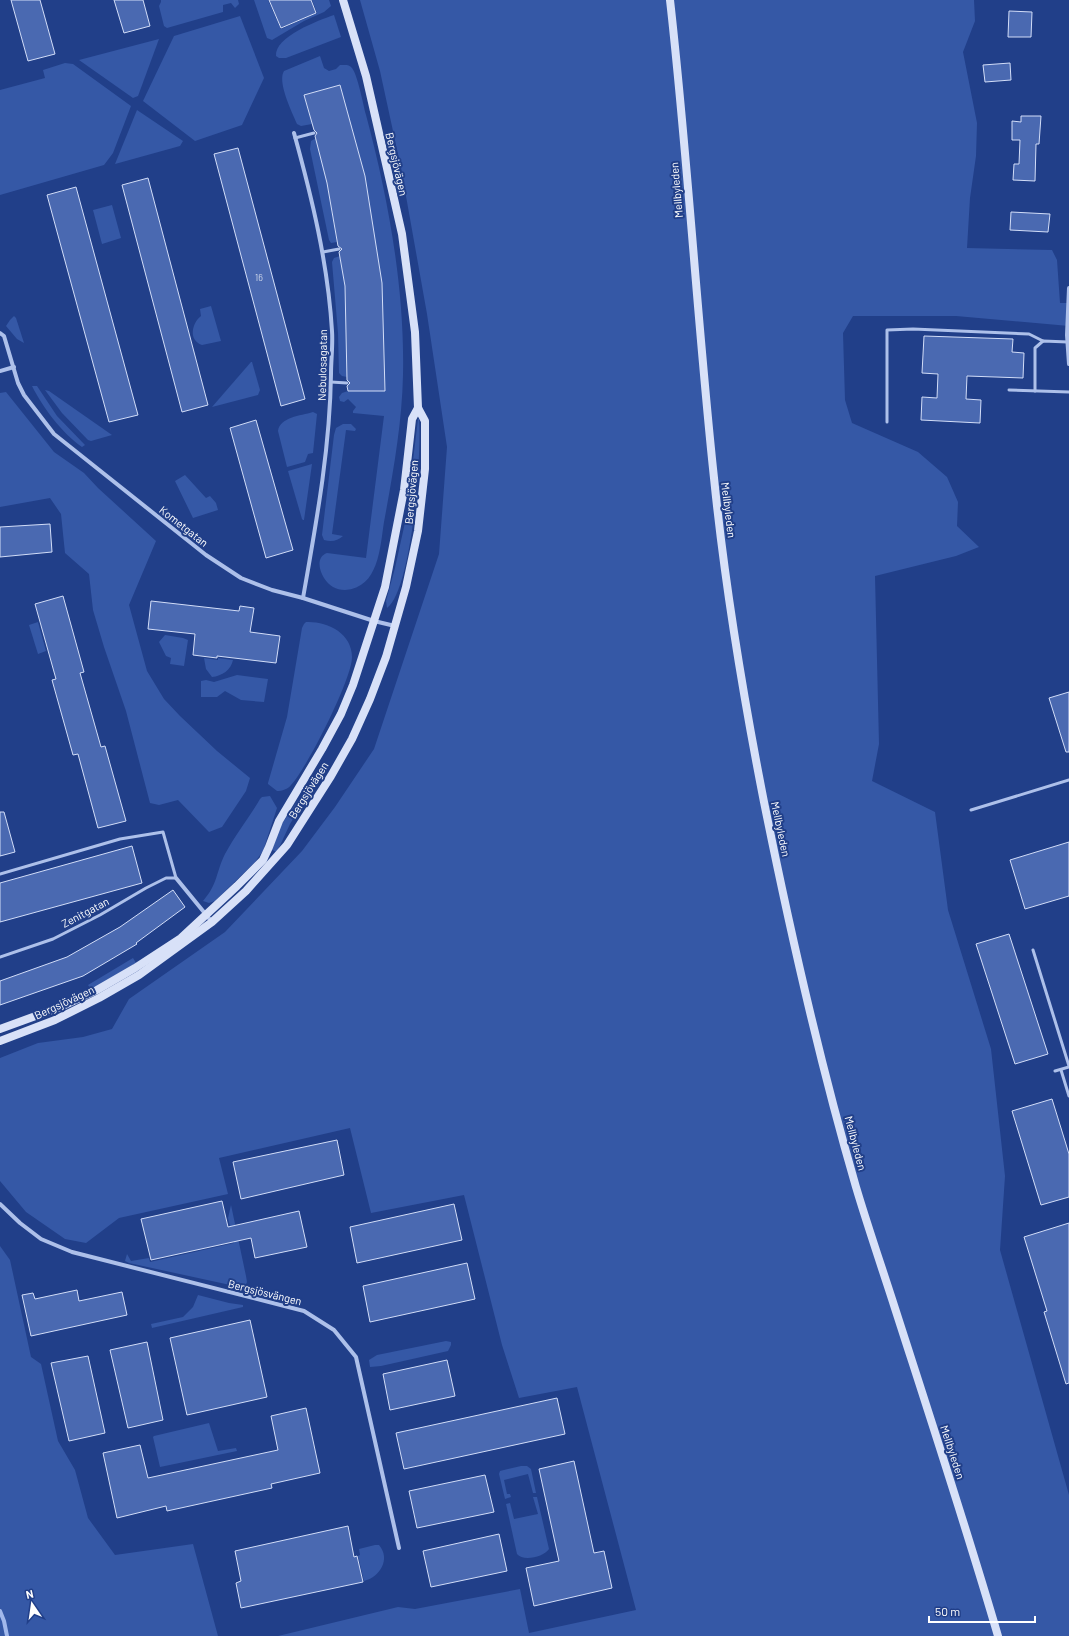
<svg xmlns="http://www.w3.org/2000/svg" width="1069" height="1636" font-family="Barlow,sans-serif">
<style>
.green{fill:#3558a6}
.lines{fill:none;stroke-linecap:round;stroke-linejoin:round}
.stream{stroke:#a1b8eb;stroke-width:4}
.building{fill:#4a69b1;stroke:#d2ddf8}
.lane{stroke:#adc0ea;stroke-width:3}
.street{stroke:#adc0ea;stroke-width:4}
.secondary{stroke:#d8e1f8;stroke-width:8}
.labels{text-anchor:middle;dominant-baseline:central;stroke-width:4;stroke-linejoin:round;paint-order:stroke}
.number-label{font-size:9px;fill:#d2daec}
.street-label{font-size:11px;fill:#fff;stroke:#213f89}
</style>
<rect width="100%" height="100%" fill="#213f89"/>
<!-- green -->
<g class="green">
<polygon points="161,0 238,0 239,4 235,8 231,3 223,5 223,12 167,28 164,26 159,6 161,2"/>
<polygon points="254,0 268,0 281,29 317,13 312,0 329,0 331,6 324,12 304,21 272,40 267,38"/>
<polygon points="360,0 974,0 975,21 963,52 977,123 976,156 970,198 967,248 1052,250 1057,260 1060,303 1069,303 1069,326 956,316 853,316 843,333 845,400 852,423 918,452 947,477 958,502 957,526 979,547 956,556 875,576 879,744 872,781 935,812 948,910 991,1049 1005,1176 1000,1250 1069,1495 1069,1636 278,1636 398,1607 415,1609 520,1589 529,1633 636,1610 577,1387 519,1398 502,1345 464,1195 371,1213 350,1128 219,1158 228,1194 119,1218 86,1243 65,1239 26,1212 0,1181 0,1058 38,1043 83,1037 112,1029 129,999 225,932 302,851 335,807 374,749 439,554 447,447 427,314 401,168 380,71"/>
<path d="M334 15 341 37 286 58H279L276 56C274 37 319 20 334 15Z"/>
<polygon points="240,16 264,78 242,125 195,141 143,101 174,36"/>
<polygon points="159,39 138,96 133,98 79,60"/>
<path d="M320 56 324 68 329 71 336 69 340 65C345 65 349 64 352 68 358 76 363 104 366 115 388 197 405 289 403 375 402 424 393 473 384 522 380 547 379 588 345 590 336 590 329 586 324 578 319 570 316 557 327 553L366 558 384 416 353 413V411L356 407 348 399 344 402 340 401 339 397 342 393 348 391H385L365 176 340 85 304 95 312 124 301 126 297 124C292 112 277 82 284 71Z"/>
<polygon points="65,63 73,64 131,106 113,153 104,165 0,195 0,90 45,78 43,70"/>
<polygon points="137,110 183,141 180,146 115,164"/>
<polygon points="316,138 327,183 337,242 331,243 329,240 310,149 311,141"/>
<polygon points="112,205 121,238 102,244 93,210"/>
<polygon points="340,256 345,286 347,377 342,376 339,373 338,333 332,262 334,258"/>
<path d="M211 306 221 341 202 345C188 340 192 323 201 316L200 309Z"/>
<polygon points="14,316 16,318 24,343 17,339 6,326 10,320"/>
<polygon points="251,362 252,362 260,390 258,395 212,407"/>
<path d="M32 386H37L57 416 85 445 82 447C62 433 43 408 32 386Z"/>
<polygon points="45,390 49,391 112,435 91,441 88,440 62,413"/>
<polygon points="6,392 54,452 84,473 98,488 156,541 129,605 147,671 164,699 180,716 217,751 250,778 246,791 222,827 209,832 178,800 159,805 150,803 126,711 104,647 93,610 89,574 65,553 61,514 50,498 0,507 0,393"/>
<path d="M313 412 317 414 313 453 308 454 305 462 287 467 278 431C280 417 300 416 313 412Z"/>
<path d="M418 419H419C422 452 412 590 387 608L386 601 395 568 406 518Z"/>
<path d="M343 424H351L356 429 355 431 346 430 332 534 343 536C337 541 332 542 324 540L322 535 334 435 336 428Z"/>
<polygon points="312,464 304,520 303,520 302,519 288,471"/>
<polygon points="185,475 206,498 210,496 216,503 218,510 193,518 175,481"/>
<polygon points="38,622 46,651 38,654 29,625"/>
<path d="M306 622C327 621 352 633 352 657 352 679 307 768 291 785 288 789 282 791 277 791L268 784V783L287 717 302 628 304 624Z"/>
<polygon points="165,635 183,638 188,640 184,666 170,664 171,658 166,656 159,642"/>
<path d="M204 658 218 660V658L233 660C231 670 222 676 212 677L206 669Z"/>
<polygon points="237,675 268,679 264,702 241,700 225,691 217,697 201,697 201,681 206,680 214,682"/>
<polygon points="311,782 314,785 290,824 277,852 272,850 281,825"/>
<path d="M270 796 277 808 263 851 255 862 215 901 209 903 203 901C218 884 216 872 225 854 235 835 249 818 260 799L262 797Z"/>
<polygon points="133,958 136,963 95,987 91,989 88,985"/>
<polygon points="231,1205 246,1276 247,1282 244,1288 129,1263 125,1261 127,1254 131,1261 149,1258 150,1262 234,1243 228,1218"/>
<polygon points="0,1246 10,1260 31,1357 41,1364 58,1441 75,1470 88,1518 115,1555 193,1544 218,1636 0,1636"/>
<polygon points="198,1295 229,1303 243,1305 243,1307 152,1328 151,1324 183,1317 193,1307"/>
<polygon points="446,1341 451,1342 451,1345 448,1351 381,1366 370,1367 369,1360 377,1355"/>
<polygon points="209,1423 218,1451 236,1448 237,1451 160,1467 153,1437 154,1436"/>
<polygon points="521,1466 527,1466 531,1469 536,1493 533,1493 528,1474 504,1480 507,1494 510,1494 511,1497 505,1499 499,1474 500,1471"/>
<path d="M533 1497H537L549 1549C544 1557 523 1562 517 1554L506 1504 510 1503 514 1519 538 1514Z"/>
<path d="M375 1545H379C391 1559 380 1577 364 1581L358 1556 360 1555 359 1549Z"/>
</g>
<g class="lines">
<!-- stream -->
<polyline class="stream" points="0,1611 4,1621 7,1636"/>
</g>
<!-- building -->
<g class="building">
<polygon points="11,0 40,0 55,54 28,61"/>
<polygon points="114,0 143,0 150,26 124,33"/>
<polygon points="269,0 311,0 316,13 281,28"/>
<polygon points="1009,11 1032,12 1031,37 1008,37"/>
<polygon points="1010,63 1011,80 985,82 983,65"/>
<polygon points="340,85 365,176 382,283 385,391 348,391 347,386 350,383 347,380 345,286 339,252 342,249 338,246 327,183 315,136 317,133 314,130 304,95"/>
<polygon points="1021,116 1041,116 1039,144 1036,144 1035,181 1013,180 1014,164 1019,164 1020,140 1012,140 1012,121 1021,122"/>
<polygon points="238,148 305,399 281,406 214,154"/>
<polygon points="148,178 208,405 182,412 122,185"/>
<polygon points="76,187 138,415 109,422 47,195"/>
<polygon points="1011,212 1050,214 1048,232 1010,230"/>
<polygon points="924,336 1013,339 1012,352 1024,353 1023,378 967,376 966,399 981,400 980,423 921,420 922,397 937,398 938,374 922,373"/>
<polygon points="256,420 293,550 266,558 230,428"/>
<polygon points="50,524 52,552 0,557 0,527"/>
<polygon points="63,596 84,672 80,673 101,747 105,746 126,821 98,828 78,754 73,755 52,680 56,679 35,604"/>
<polygon points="151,601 239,611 240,606 254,608 250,632 280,636 276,663 217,656 217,658 193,655 195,634 148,629"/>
<polygon points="1069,692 1069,752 1066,752 1049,698"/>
<polygon points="0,812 4,812 15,852 0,856"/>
<polygon points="1069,842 1069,896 1025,909 1010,860"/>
<polygon points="132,846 142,883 0,922 0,883"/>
<polygon points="173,890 185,907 136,943 137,944 83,976 0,1005 0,981 67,957 120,927"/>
<polygon points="1009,934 1048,1054 1015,1064 976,944"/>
<polygon points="1052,1099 1069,1154 1069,1197 1041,1205 1012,1111"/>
<polygon points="337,1140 344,1175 241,1199 233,1162"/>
<polygon points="222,1201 228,1227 299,1211 307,1247 255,1258 251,1238 151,1260 141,1219"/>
<polygon points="454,1204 462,1240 357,1263 350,1227"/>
<polygon points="1069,1223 1069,1383 1066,1384 1044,1312 1047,1311 1024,1237"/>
<polygon points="467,1263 475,1299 370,1322 363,1286"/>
<polygon points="77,1290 79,1301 122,1292 127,1315 31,1336 22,1295 33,1293 35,1299"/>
<polygon points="250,1320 267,1397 187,1415 170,1338"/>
<polygon points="147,1342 163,1420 128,1428 110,1350"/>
<polygon points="88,1356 105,1433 69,1441 51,1363"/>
<polygon points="447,1360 455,1396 390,1410 383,1374"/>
<polygon points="557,1398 565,1434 404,1469 396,1433"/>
<polygon points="306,1408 320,1473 271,1484 272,1488 167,1511 166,1506 117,1518 103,1453 140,1445 148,1478 278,1450 271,1416"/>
<polygon points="574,1461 594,1553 604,1551 612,1588 534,1606 526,1568 559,1561 539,1469"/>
<polygon points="485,1475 494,1512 417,1528 409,1491"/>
<polygon points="348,1526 354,1557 357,1556 363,1582 241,1608 236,1583 241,1581 235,1551"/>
<polygon points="499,1534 507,1571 431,1587 423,1551"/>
</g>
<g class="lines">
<!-- lane -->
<g class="lane">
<polyline points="295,138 314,133"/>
<polyline points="323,252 339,249"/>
<polyline points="331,382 347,383"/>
<polyline points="1009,390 1069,392"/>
<polyline points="1035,391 1035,348 1043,341 1068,342"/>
<polyline points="887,422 887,330 913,329 1029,334 1043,341"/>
<polyline points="971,810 1069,780"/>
<polyline points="0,874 120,839 163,832 176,878 166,878 146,888 100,915 53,939 0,957"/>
<polyline points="1033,950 1069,1066"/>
<polyline points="1061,1070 1069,1096"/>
<polyline points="1055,1071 1069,1067"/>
</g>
<!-- street -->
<g class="street">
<path d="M294 133C312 198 328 264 332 331 333 345 331 360 331 374 330 449 316 524 303 598"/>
<polyline points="1069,288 1067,335 1069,364"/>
<polyline points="0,333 4,336 18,383 24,395 54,434 206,555 241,578 272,590 303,598 374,621 395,626"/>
<polyline points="0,371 14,367"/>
<polyline points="176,878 212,922"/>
<polyline points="0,1204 20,1223 41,1239 72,1252 304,1311 334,1330 356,1357 399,1548"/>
</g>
<!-- secondary -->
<g class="secondary">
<path d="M670 0C688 159 697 319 714 478 725 586 743 695 764 802 790 931 819 1060 856 1187 867 1224 880 1262 892 1299 928 1411 965 1523 998 1636"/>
<polyline points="0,1029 63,1006 97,990 135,968 181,938 237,886 263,860 269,847 279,821 322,749 341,714 353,685 385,587 404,490 412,419 418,408"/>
<polyline points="0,1041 55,1020 99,998 139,975 212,922 246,891 287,845 331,776 352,739 370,699 386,657 406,587 418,531 425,469 425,421 418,408 415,332 402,234 366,76 343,0"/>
</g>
</g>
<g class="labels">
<!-- number labels -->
<g class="number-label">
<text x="259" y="277">16</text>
</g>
<!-- street labels -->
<g class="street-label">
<text transform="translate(397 164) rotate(77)">Bergsjövägen</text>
<text transform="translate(676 190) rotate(-95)">Mellbyleden</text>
<text transform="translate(322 365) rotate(-89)">Nebulosagatan</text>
<text transform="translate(411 492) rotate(-85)">Bergsjövägen</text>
<text transform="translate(729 510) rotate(83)">Mellbyleden</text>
<text transform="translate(184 526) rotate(38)">Kometgatan</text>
<text transform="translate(308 790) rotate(-58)">Bergsjövägen</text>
<text transform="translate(781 829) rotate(78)">Mellbyleden</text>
<text transform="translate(85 912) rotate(-28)">Zenitgatan</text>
<text transform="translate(64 1002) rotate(-25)">Bergsjövägen</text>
<text transform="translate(856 1143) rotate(75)">Mellbyleden</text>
<text transform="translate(265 1292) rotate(14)">Bergsjösvängen</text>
<text transform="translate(953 1452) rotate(72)">Mellbyleden</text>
</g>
</g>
<!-- north arrow -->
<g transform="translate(32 1604) rotate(347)" stroke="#213f89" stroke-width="3" paint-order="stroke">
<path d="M0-3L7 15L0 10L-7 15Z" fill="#ffffff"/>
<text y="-6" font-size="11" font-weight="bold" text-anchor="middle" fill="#ffffff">N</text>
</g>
<!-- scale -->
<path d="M929 1616v6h106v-6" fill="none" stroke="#ffffff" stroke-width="2"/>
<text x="935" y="1616" font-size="12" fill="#ffffff" stroke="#213f89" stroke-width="3" paint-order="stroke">50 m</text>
</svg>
